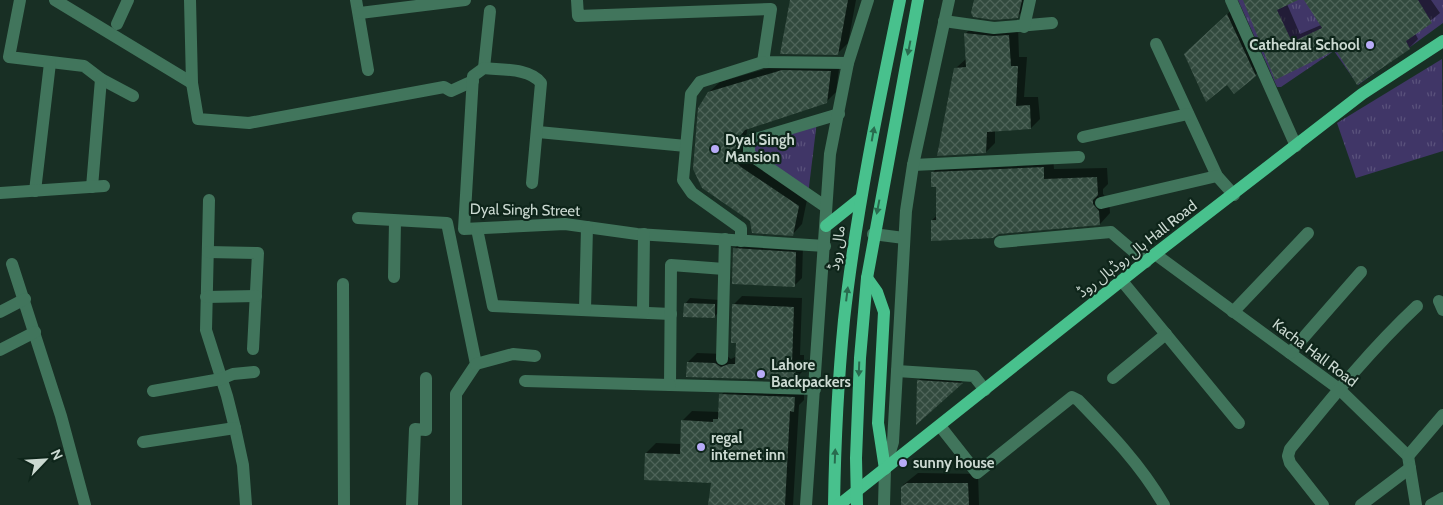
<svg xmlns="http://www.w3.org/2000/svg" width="1443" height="505" font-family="Cabin,'Noto Sans Arabic',sans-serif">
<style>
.grass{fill:url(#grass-tufts)}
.shadow{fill:#0007}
.building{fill:url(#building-cross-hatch)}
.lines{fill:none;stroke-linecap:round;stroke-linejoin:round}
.minor{stroke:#41755c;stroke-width:12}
.major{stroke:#48c18d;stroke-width:12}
.oneway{fill:#286b4e}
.poi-dot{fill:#b8abf7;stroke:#0e251a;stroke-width:2}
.labels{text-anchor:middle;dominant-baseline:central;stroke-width:4.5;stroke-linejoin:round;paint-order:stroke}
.poi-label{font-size:15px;font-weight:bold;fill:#cbd9d1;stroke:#0e251a;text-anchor:start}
.street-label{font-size:15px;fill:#cbd9d1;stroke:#0e251a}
</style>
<defs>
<pattern id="grass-tufts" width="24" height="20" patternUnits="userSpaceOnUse" patternTransform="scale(1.25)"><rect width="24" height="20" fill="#403667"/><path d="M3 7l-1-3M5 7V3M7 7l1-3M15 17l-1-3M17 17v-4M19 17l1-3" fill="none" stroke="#5a527c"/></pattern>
<pattern id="building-cross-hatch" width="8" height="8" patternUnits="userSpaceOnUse" patternTransform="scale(1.25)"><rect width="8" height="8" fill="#324a3e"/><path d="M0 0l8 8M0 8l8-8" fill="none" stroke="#4e6459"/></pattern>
</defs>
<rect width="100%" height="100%" fill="#182f24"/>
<!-- grass -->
<g class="grass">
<polygon points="1238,0 1443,0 1443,23 1358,85 1334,51 1281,87 1277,87"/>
<polygon points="1442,59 1443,151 1356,178 1337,123"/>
<polygon points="817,121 808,195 749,154 752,140"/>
</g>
<!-- shadow -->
<g class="shadow">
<polygon points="792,0 856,0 848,43 837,54"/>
<polygon points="976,0 1029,0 1027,6 1017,17"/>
<polygon points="1244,0 1295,0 1287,4 1300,34 1321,25 1307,0 1431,0 1440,13 1415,33 1418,39 1409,48 1358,83 1336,49 1276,78"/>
<polygon points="1237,5 1265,65 1255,75 1227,84 1196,44"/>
<polygon points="974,25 1018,26 1019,57 1027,57 1024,97 1038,97 1040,119 1031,128 995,131 995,143 986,152 956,68 966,59 965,34"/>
<polygon points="793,61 840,61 836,92 826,102 748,127 745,141 748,153 808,195 802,224 792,235 751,221 709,92 720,82"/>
<polygon points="1053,157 1054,169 1107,168 1108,184 1103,189 1103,194 1109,201 1110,213 1100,224 932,220 937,215 937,186 932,173 943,163"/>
<polygon points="742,241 803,245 802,278 794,286 734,249"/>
<polygon points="742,296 802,298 800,355 804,355 804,370 795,379 688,362 697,353 724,354 731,359 737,356 733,305"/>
<polygon points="690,298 720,300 719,312 714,317 685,304"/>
<polygon points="926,373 968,376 917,422 918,381"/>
<polygon points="731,385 804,387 804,400 799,405 793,505 709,505 712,482 646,453 656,443 681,444 682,421 692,411 720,412 721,395"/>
<polygon points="918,473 978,474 979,505 903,505 903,485"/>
</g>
<!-- building -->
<g class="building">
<polygon points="790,0 848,0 838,55 780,54"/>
<polygon points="974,0 1022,0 1018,18 994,20 973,17 971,13"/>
<polygon points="1243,0 1298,0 1277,10 1292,42 1322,28 1304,0 1418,0 1432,23 1406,41 1410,49 1357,85 1336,50 1275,80"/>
<polygon points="1227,14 1256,76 1234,94 1227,85 1206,102 1184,54"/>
<polygon points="964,33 993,36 1009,35 1011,66 1018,66 1016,106 1030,105 1031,129 987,132 986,153 937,156 954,68 966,67"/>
<polygon points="782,70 831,71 827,103 745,130 737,140 735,152 738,164 741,167 799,206 793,236 752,233 750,221 702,188 693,169 698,108 708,92"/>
<polygon points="1044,167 1044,179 1097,177 1098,195 1093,200 1093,204 1099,211 1100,225 999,234 993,238 931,241 931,220 936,220 936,187 931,187 931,172"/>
<polygon points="733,248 796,252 795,287 732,284"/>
<polygon points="684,303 715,304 715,318 683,317"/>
<polygon points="732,304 794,307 792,364 796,364 795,380 686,377 687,362 715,363 721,367 729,364 735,364 736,343 731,343"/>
<polygon points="917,380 963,383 916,425"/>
<polygon points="719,394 795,397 794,412 790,411 785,505 708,505 711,483 644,480 645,453 680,454 681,420 713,422 713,419 718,419"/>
<polygon points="907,483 968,483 969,505 901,505 901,487"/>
</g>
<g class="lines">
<!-- minor -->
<g class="minor">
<polyline points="20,0 9,57 84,66 101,79 133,96"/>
<polyline points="55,0 192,83"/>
<polyline points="190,0 192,83 198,119 249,123 444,87 451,91 473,81"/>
<polyline points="356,0 368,70"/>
<polyline points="577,0 578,16 771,9 763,62 848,63"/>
<polyline points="1231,0 1296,146"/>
<polyline points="360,13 465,0"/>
<polyline points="944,21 994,28 1052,23"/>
<polyline points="117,24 128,0"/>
<polyline points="1024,27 1030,0"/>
<polyline points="1156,44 1217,176 1234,195"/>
<polyline points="484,68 490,11"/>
<polyline points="538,132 686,146"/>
<polyline points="1083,137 1188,114"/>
<polyline points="913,165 1079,157"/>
<path d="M532 183 541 83C530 68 502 70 484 68L473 76 464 229 565 224 637 234 825 246"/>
<polyline points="92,187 101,79"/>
<polyline points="35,191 50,63"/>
<polyline points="0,193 104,186"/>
<polyline points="209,200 206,330 227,396 235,428 243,465 246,505"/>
<polyline points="1101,203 1217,176"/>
<polyline points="826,207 749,154 749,146 752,140 839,114"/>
<polyline points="358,218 447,223 476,364 456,394 456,505"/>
<polyline points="477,229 493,306 671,314"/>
<polyline points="873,234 904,238"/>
<polyline points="741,241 741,228 692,193 683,180 691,94 700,82 763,62"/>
<polyline points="1000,242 1111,232 1146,262"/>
<polyline points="208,252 258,253 253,349"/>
<polyline points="1155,254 1339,389 1408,456 1416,505"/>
<polyline points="12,264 61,416 85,505"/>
<polyline points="724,269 671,265 670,385 815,389"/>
<polyline points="394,277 395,221"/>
<polyline points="1122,281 1239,423"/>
<polyline points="343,284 344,505"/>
<polyline points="206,297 256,296"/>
<polyline points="1439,301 1443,310"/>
<polyline points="585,310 587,227"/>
<polyline points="0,312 25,299"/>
<polyline points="643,312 644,234"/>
<polyline points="1233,312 1308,233"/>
<polyline points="0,350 35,332"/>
<polyline points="1290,353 1361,272"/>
<polyline points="722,359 725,239"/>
<polyline points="476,364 513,354 535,356"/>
<polyline points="897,371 974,376 985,390"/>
<polyline points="1113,378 1166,334"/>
<polyline points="525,381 670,385"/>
<polyline points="153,391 221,379 233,374 254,372"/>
<path d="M940 426 977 473 1072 397 1078 400C1110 433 1141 465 1164 505"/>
<polyline points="143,442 235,428"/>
<polyline points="1408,456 1443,415"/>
<polyline points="412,505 415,429 426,430 426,378"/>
<polyline points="806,505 830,154 848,63 868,0"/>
<polyline points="884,505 885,469 893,442 906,211 913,165 949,0"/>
<path d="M1323 505 1290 463 1288 456 1290 449C1330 400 1370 350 1417 306"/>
<polyline points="1361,505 1410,468"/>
<polyline points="1431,505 1443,498"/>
</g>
<!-- major -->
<g class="major">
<polyline points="826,226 861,198"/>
<polyline points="867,278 877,292 884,312 878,423 885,469"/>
<path d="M834 505C835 444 838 381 844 320 856 212 878 106 900 0"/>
<polyline points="839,505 1155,254 1362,94 1443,41"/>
<polyline points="857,505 856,458 860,358 867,278 918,0"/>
</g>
</g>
<!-- one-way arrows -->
<defs><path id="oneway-solid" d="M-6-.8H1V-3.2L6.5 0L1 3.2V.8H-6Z" transform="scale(1.25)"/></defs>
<g class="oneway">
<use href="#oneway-solid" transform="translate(909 48) rotate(101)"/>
<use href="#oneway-solid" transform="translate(873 134) rotate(-80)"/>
<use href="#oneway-solid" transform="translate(878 207) rotate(101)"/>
<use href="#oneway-solid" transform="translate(847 294) rotate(-83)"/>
<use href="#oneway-solid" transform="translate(859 369) rotate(92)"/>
<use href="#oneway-solid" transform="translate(835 456) rotate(-88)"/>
</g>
<!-- markers -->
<g class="poi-dot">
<circle cx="1370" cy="45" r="5"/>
<circle cx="715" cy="149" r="5"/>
<circle cx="761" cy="374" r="5"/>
<circle cx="701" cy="447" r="5"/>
<circle cx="903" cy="463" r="5"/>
</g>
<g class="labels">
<!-- poi labels -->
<g class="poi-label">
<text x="1360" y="45" text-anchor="end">Cathedral School</text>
<text x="725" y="140">Dyal Singh<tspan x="725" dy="17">Mansion</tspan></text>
<text x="771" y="365">Lahore<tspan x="771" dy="17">Backpackers</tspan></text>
<text x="711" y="438">regal<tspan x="711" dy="17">internet inn</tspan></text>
<text x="913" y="463">sunny house</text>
</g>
<!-- street labels -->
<g class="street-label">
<text transform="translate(525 210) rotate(1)">Dyal Singh Street</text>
<text transform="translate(837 248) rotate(-82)">مال روڈ</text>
<text transform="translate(1137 249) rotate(-38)">ہال روڈہال روڈ Hall Road</text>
<text transform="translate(1315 353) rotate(37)">Kacha Hall Road</text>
</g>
</g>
<!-- north arrow -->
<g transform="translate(45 460) rotate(65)" stroke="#0e251a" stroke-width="4" paint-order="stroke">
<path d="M0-4L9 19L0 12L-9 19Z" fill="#cbd9d1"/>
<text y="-8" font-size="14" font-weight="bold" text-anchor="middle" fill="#cbd9d1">N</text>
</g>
</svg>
